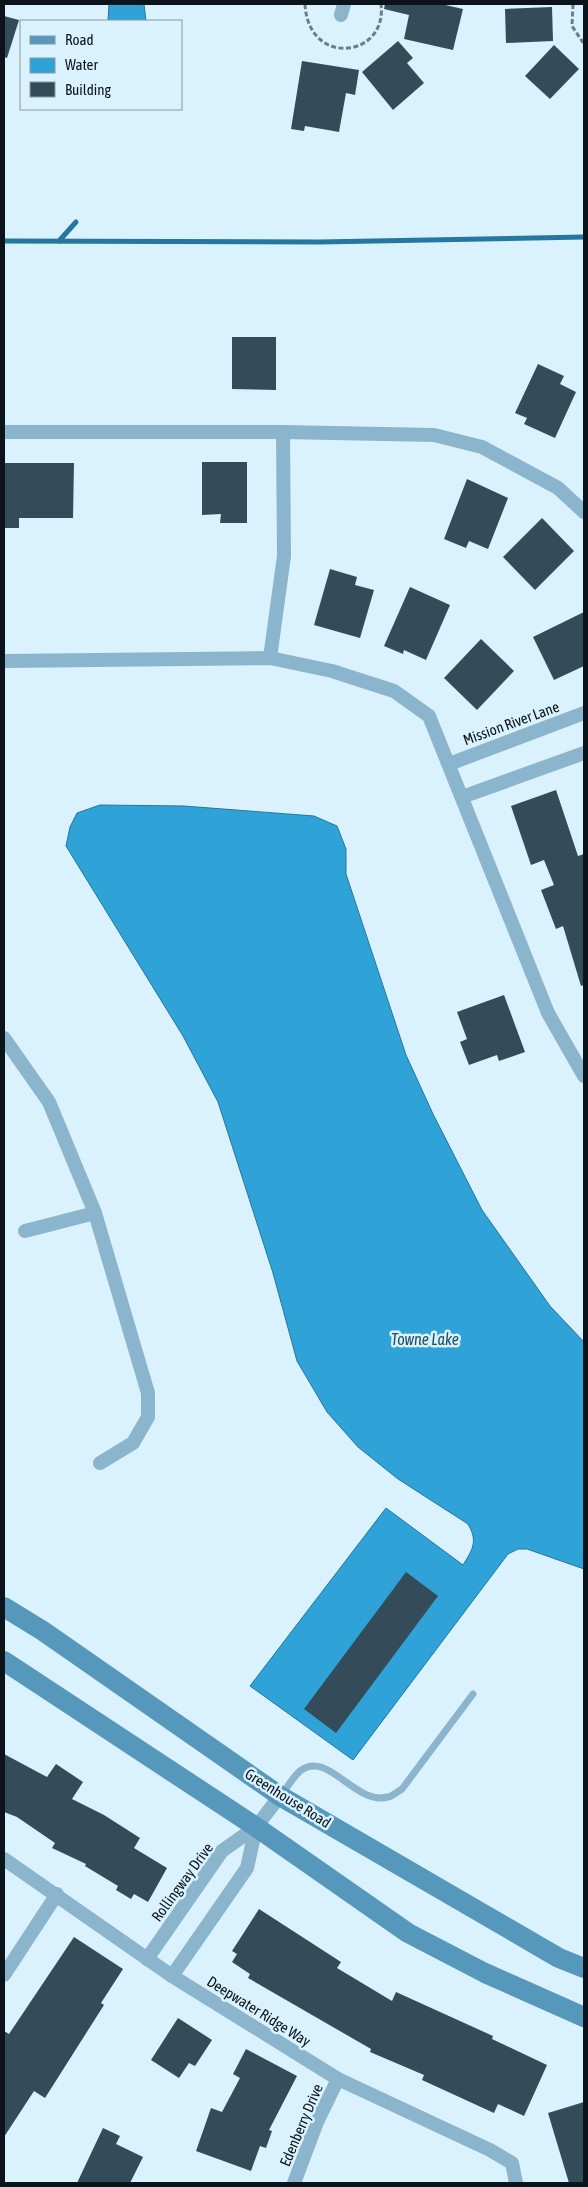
<svg xmlns="http://www.w3.org/2000/svg" width="588" height="2187" font-family="'Asap Condensed',sans-serif">
<style>
.water{fill:#2fa2d7;stroke:#24779e}
.lines{fill:none;stroke-linecap:round;stroke-linejoin:round}
.stream{stroke:#24779e;stroke-width:5}
.building{fill:#344c59}
.path{stroke:#6d7d87;stroke-width:3;stroke-dasharray:5 2.5;stroke-linecap:butt}
.lane{stroke:#8bb5cc;stroke-width:7}
.street{stroke:#8bb5cc;stroke-width:14}
.secondary{stroke:#5698bb;stroke-width:20}
.labels{text-anchor:middle;dominant-baseline:central;stroke-width:5;stroke-linejoin:round;paint-order:stroke}
.street-label{font-size:15px;fill:#0a141a;stroke:#daf1fe}
.water-label{font-size:16px;font-style:italic;fill:#204d63;stroke:#daf1fe}
</style>
<rect width="100%" height="100%" fill="#daf1fe"/>
<!-- water -->
<g class="water">
<polygon points="109,4 144,4 146,21 108,21"/>
<path d="M100 805 184 806 314 816 337 826 346 849V874L406 1055 433 1114 482 1210 550 1306 584 1342V1569L527 1549H518L508 1554 353 1760 250 1686 386 1508 463 1565C473 1549 478 1541 468 1524L398 1479 358 1447 327 1412 297 1361 273 1273 218 1102 183 1036 66 846 70 827 77 813Z"/>
</g>
<g class="lines">
<!-- stream -->
<g class="stream">
<polyline points="4,241 319,242 584,237"/>
<polyline points="59,241 76,222"/>
</g>
</g>
<!-- building -->
<g class="building">
<polygon points="385,4 441,4 463,9 453,50 404,39 409,15 384,9"/>
<polygon points="552,7 553,41 506,43 505,9"/>
<polygon points="4,16 19,20 7,58 4,57"/>
<polygon points="398,41 413,58 407,63 424,83 393,110 362,72"/>
<polygon points="554,45 579,69 550,99 525,76"/>
<polygon points="302,61 359,70 355,95 346,93 339,132 305,126 304,131 291,129"/>
<polygon points="232,337 276,337 276,390 232,389"/>
<polygon points="538,364 564,376 560,384 576,392 555,438 524,424 527,418 515,413"/>
<polygon points="202,462 247,462 247,523 220,523 221,514 202,515"/>
<polygon points="4,463 74,463 73,518 19,518 19,528 4,528"/>
<polygon points="467,479 508,498 488,549 469,541 466,548 444,539"/>
<polygon points="542,518 574,551 535,590 503,557"/>
<polygon points="330,569 357,577 355,585 374,590 360,638 314,625"/>
<polygon points="410,587 450,605 426,660 404,650 403,654 384,646"/>
<polygon points="584,612 584,666 554,680 533,637"/>
<polygon points="481,639 514,671 477,710 444,678"/>
<polygon points="556,790 578,856 584,854 584,985 581,986 563,926 556,929 541,890 554,885 544,860 531,865 511,806"/>
<polygon points="504,995 525,1052 499,1061 497,1055 469,1065 460,1042 467,1039 457,1012"/>
<polygon points="406,1572 438,1596 336,1733 304,1709"/>
<polygon points="4,1754 47,1777 56,1764 83,1782 72,1799 104,1815 140,1838 134,1848 167,1868 148,1902 134,1894 131,1899 116,1890 118,1886 85,1866 86,1864 52,1848 55,1843 17,1817 4,1812"/>
<polygon points="259,1909 341,1962 337,1968 392,2001 396,1992 493,2036 492,2039 547,2065 524,2116 498,2104 494,2113 422,2080 424,2075 370,2052 371,2049 248,1978 250,1974 232,1962 237,1954 232,1951"/>
<polygon points="74,1937 123,1969 101,2003 104,2005 45,2098 34,2091 4,2137 4,2031 9,2034"/>
<polygon points="178,2018 212,2040 195,2066 189,2063 179,2078 151,2060"/>
<polygon points="246,2049 297,2076 269,2130 272,2131 266,2148 260,2146 251,2171 196,2151 211,2108 222,2112 240,2078 233,2074"/>
<polygon points="584,2102 584,2183 569,2183 548,2113"/>
<polygon points="103,2128 120,2136 116,2144 143,2157 130,2183 77,2183"/>
</g>
<g class="lines">
<!-- path -->
<g class="path">
<path d="M305 4C308 68 388 58 381 4"/>
<polyline points="573,4 572,26 584,44"/>
</g>
<!-- lane -->
<path class="lane" d="M281 1795C287 1788 293 1777 300 1771 328 1749 355 1806 388 1797 393 1796 398 1791 402 1789L473 1694"/>
<!-- street -->
<g class="street">
<polyline points="341,15 344,4"/>
<polyline points="4,432 283,432 284,556 270,658"/>
<polyline points="283,432 434,435 482,447 558,488 584,512"/>
<polyline points="4,661 270,658 332,671 394,691 429,716 548,1013 584,1076"/>
<polyline points="449,764 584,713"/>
<polyline points="462,797 584,753"/>
<polyline points="4,1038 49,1102 95,1213 148,1393 148,1417 133,1443 100,1463"/>
<polyline points="25,1231 95,1213"/>
<polyline points="4,1859 172,1976 338,2079 490,2150 512,2163 516,2183"/>
<polyline points="147,1959 222,1851 256,1827 280,1796"/>
<polyline points="4,1975 57,1894"/>
<polyline points="172,1976 247,1868 256,1827"/>
<polyline points="294,2183 317,2122 338,2079"/>
</g>
<!-- secondary -->
<g class="secondary">
<polyline points="4,1607 43,1631 280,1796 559,1958 584,1968"/>
<polyline points="4,1661 256,1827 408,1933 485,1973 584,2017"/>
</g>
</g>
<g class="labels">
<!-- street labels -->
<g class="street-label">
<text transform="translate(511 723) rotate(-20)">Mission River Lane</text>
<text transform="translate(288 1798) rotate(32)">Greenhouse Road</text>
<text transform="translate(182 1882) rotate(-54)">Rollingway Drive</text>
<text transform="translate(259 2011) rotate(32)">Deepwater Ridge Way</text>
<text transform="translate(301 2125) rotate(-67)">Edenberry Drive</text>
</g>
<!-- water labels -->
<g class="water-label">
<text x="425" y="1339">Towne Lake</text>
</g>
</g>
<!-- border -->
<rect width="588" height="2187" fill="none" stroke="#0a141a" stroke-width="10"/>
<!-- legend -->
<rect x="20" y="20" width="162" height="90" fill="#daf1fe" stroke="#8799a3"/>
<rect x="30" y="36" width="25" height="8" fill="#5698bb" stroke="#8799a3"/>
<text x="65" y="45" font-size="15" fill="#0a141a">Road</text>
<rect x="30" y="58" width="25" height="15" fill="#2fa2d7" stroke="#8799a3"/>
<text x="65" y="70" font-size="15" fill="#0a141a">Water</text>
<rect x="30" y="82" width="25" height="15" fill="#344c59" stroke="#8799a3"/>
<text x="65" y="95" font-size="15" fill="#0a141a">Building</text>
</svg>
